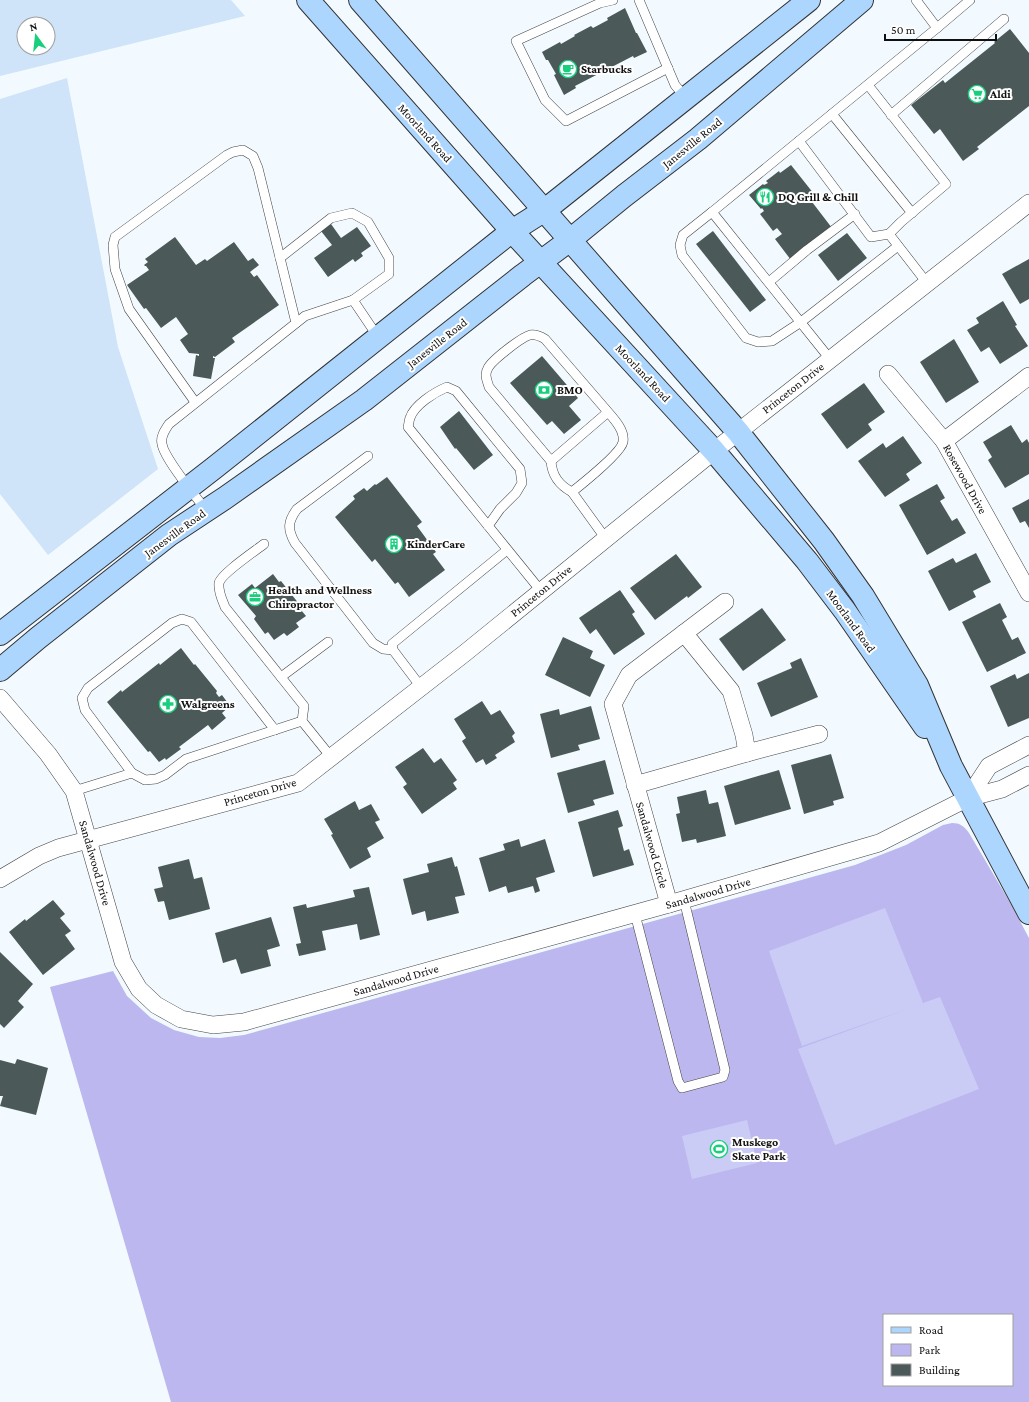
<svg xmlns="http://www.w3.org/2000/svg" width="1029" height="1402" font-family="'Crimson Pro',serif">
<style>
.farmland{fill:#cfe3f9;fill-rule:evenodd}
.green{fill:#bcb7ee;fill-rule:evenodd}
.pitch{fill:#caccf5}
.building{fill:#4b5a59}
.lines{fill:none;stroke-linecap:round;stroke-linejoin:round}
.lane-casing{stroke:#434343;stroke-width:10}
.street-casing{stroke:#434343;stroke-width:18}
.secondary-casing{stroke:#323232;stroke-width:24}
.lane{stroke:#fff;stroke-width:9}
.street{stroke:#fff;stroke-width:17}
.secondary{stroke:#add6ff;stroke-width:22}
.labels{text-anchor:middle;dominant-baseline:central;stroke-width:4;stroke-linejoin:round;paint-order:stroke}
.poi-label{font-size:12px;font-weight:bold;fill:#101010;stroke:#fff;text-anchor:start}
.street-label{font-size:12px;fill:#101010;stroke:#fff}
</style>
<rect width="100%" height="100%" fill="#f2faff"/>
<!-- farmland -->
<g class="farmland">
<path d="M0 0H231L245 16 0 76ZM24 24H48V48H24Z"/>
<polygon points="67,78 118,347 158,469 48,555 0,494 0,99"/>
</g>
<!-- green -->
<path class="green" d="M952 823C960 823 964 826 969 833L1008 899 1029 938V1402H171L50 987 113 971 127 996 151 1018 174 1030 199 1037 220 1038 244 1035 855 865 906 845 943 825ZM884 1315H1012V1385H884Z"/>
<!-- pitch -->
<g class="pitch">
<polygon points="885,908 923,1003 940,997 979,1089 835,1145 798,1049 913,1007 802,1046 769,951"/>
<polygon points="747,1120 757,1163 692,1179 682,1136"/>
</g>
<!-- building -->
<g class="building">
<polygon points="625,8 636,33 637,33 647,52 634,58 633,56 575,86 576,88 564,95 554,75 556,74 548,60 546,60 542,52 560,42 561,44 575,36 574,35 591,26 593,28 608,20 607,18"/>
<polygon points="1010,29 1029,53 1029,106 977,147 979,149 963,161 940,129 934,134 911,105 943,80 945,83 995,43 994,42"/>
<polygon points="791,165 814,194 809,198 832,228 791,260 775,239 782,234 777,228 773,231 760,214 764,211 762,208 761,209 749,195 763,184 764,185 768,183 766,181 779,171 780,173"/>
<polygon points="331,224 341,238 357,227 371,246 361,253 363,256 355,262 353,259 328,277 314,258 332,245 321,231"/>
<polygon points="713,231 766,300 750,312 696,244"/>
<polygon points="847,233 867,258 838,281 818,255"/>
<polygon points="175,237 196,265 205,259 207,261 234,242 248,261 253,258 259,265 250,272 254,277 257,275 279,305 232,338 235,342 215,357 213,356 213,358 215,358 211,379 193,376 196,355 199,356 199,354 189,353 180,340 188,334 176,317 161,328 146,308 144,309 127,285 149,270 146,266 145,266 144,265 148,262 145,259"/>
<polygon points="1029,259 1029,299 1020,304 1002,274"/>
<polygon points="1003,301 1017,325 1015,326 1028,346 1000,364 989,347 981,352 967,330 979,323 976,318"/>
<polygon points="954,339 979,382 946,403 920,362"/>
<polygon points="542,356 578,398 569,406 581,420 564,434 552,421 547,425 510,383"/>
<polygon points="864,383 885,412 868,424 872,430 847,449 821,414"/>
<polygon points="459,411 493,455 474,470 456,448 455,449 440,427"/>
<polygon points="1011,425 1022,443 1027,439 1029,443 1029,474 1005,488 988,460 992,457 983,442"/>
<polygon points="903,436 922,463 906,474 910,480 885,497 858,461 883,443 886,448"/>
<polygon points="387,477 422,522 417,526 436,552 433,554 445,570 409,597 398,582 395,584 375,559 372,562 335,517 355,499 353,496 364,488 367,491 375,484 376,485"/>
<polygon points="937,484 945,498 940,501 952,521 957,518 966,533 927,555 899,505"/>
<polygon points="1029,499 1029,528 1025,521 1020,523 1012,508"/>
<polygon points="976,553 991,582 973,591 976,597 949,611 928,571 953,558 956,563"/>
<polygon points="676,554 702,587 688,598 687,596 655,620 630,588"/>
<polygon points="273,574 279,582 281,581 303,609 301,610 306,616 296,623 299,627 287,636 284,633 274,640 268,632 265,634 254,619 256,616 238,595 252,584 255,588"/>
<polygon points="620,590 635,612 632,614 645,634 614,655 596,629 590,634 579,618"/>
<polygon points="1000,603 1007,617 1002,620 1012,640 1018,637 1026,653 987,672 962,622"/>
<polygon points="762,608 786,640 743,671 719,639"/>
<polygon points="563,637 593,651 590,658 605,665 590,697 545,675"/>
<polygon points="181,648 194,665 195,664 217,691 216,693 219,697 222,695 230,706 222,713 226,718 212,730 208,725 179,747 181,749 166,760 165,758 159,762 150,751 148,752 107,702 121,690 122,692 159,663 160,665"/>
<polygon points="801,658 818,697 771,717 757,683 792,668 790,663"/>
<polygon points="1029,673 1029,718 1008,727 990,686 1015,674 1017,679"/>
<polygon points="482,701 491,715 500,710 515,733 512,736 515,742 495,755 497,758 486,765 483,759 476,763 462,741 466,738 454,719"/>
<polygon points="591,706 600,739 578,745 580,750 551,758 540,714 559,709 560,715"/>
<polygon points="423,748 434,763 441,758 457,780 453,783 457,789 422,814 403,787 407,784 395,767"/>
<polygon points="831,754 844,798 833,801 834,805 804,814 791,765"/>
<polygon points="605,760 614,794 593,800 595,805 568,813 557,773"/>
<polygon points="779,770 791,809 735,825 724,786"/>
<polygon points="706,790 709,804 718,802 726,836 697,843 696,839 682,842 676,814 680,813 677,797"/>
<polygon points="355,801 359,810 371,804 380,820 375,822 384,838 367,848 371,857 350,869 331,835 333,834 324,819"/>
<polygon points="618,810 623,826 618,828 624,851 629,849 634,865 593,877 578,822"/>
<polygon points="519,839 521,847 545,839 555,872 536,878 540,891 535,893 533,886 508,893 506,886 489,892 479,858 505,850 503,844"/>
<polygon points="452,857 455,867 457,866 465,895 455,897 459,913 427,921 425,911 412,915 403,879 429,872 427,864"/>
<polygon points="189,859 194,879 202,877 210,909 169,920 164,901 158,902 154,889 163,887 158,867"/>
<polygon points="369,887 380,935 360,940 357,924 322,931 326,950 299,956 296,944 301,943 293,907 306,904 307,908 355,897 353,890"/>
<polygon points="53,900 65,914 60,918 71,931 65,935 75,949 43,975 9,932 25,919 26,921"/>
<polygon points="271,917 280,946 267,950 271,966 241,974 236,959 223,963 215,933"/>
<polygon points="0,952 33,984 18,1001 24,1007 4,1028 0,1024"/>
<polygon points="17,1059 48,1068 36,1115 0,1106 3,1096 0,1096 0,1060 15,1064"/>
</g>
<g class="lines">
<defs>
<g id="lane">
<polyline points="613,0 600,3 516,41 545,100 566,121 668,68"/>
<polyline points="639,0 675,85 686,98"/>
<polyline points="937,28 970,0"/>
<polyline points="868,85 946,184 901,222 889,234"/>
<polyline points="832,114 912,213"/>
<polyline points="891,115 1004,19"/>
<polyline points="799,141 871,237 889,234 927,283"/>
<polyline points="712,212 683,235 680,245 682,255 746,338 758,342 772,341 801,322 898,246"/>
<polyline points="280,258 331,218 352,213 368,222 389,258 389,274 353,300"/>
<polyline points="769,282 807,250 855,214"/>
<polyline points="830,359 712,212 937,28 916,0"/>
<polyline points="195,402 129,309 115,269 113,245 115,237 227,155 233,152 243,150 253,156 258,168 296,323"/>
<path d="M368 456 297 509C288 521 287 529 295 543L373 643 383 649 393 650"/>
<path d="M551 461C552 476 559 485 572 492"/>
<path d="M206 510C196 497 164 458 162 444 160 437 165 430 169 424L305 316 353 300 378 337"/>
<path d="M488 526 500 509 516 493 522 483 520 469 456 391 447 387C435 392 414 405 410 418 409 420 409 424 408 427L541 591"/>
<path d="M606 539 572 492C582 484 621 453 623 442 625 431 615 420 608 412L545 339C540 336 536 334 530 335 522 337 492 360 488 368 484 375 487 380 489 387L551 461 608 412"/>
<path d="M264 544C255 551 221 574 219 583 218 592 222 599 225 607L304 706 302 721 331 757"/>
<polyline points="281,677 328,642"/>
<polyline points="421,687 393,650 392,644 507,550"/>
<polyline points="132,773 85,710 82,698 88,688 172,623 182,619 191,622 275,730"/>
<polyline points="74,791 132,773 145,780 156,779 165,775 186,759 302,721"/>
<polyline points="635,914 678,1081 682,1088 723,1077 725,1070 684,900"/>
</g>
<g id="street">
<polyline points="888,374 944,441 1029,593"/>
<polyline points="944,441 1029,376"/>
<polyline points="684,633 731,691 744,735 747,753 819,734"/>
<polyline points="0,698 48,754 74,791 123,962 139,989 156,1005 181,1019 213,1025 244,1022 669,904 879,843 968,798 1002,789 1029,775"/>
<polyline points="635,785 747,753"/>
<polyline points="968,798 989,766 1029,745"/>
<polyline points="0,879 39,856 58,848 298,783 465,653 714,451 1029,203"/>
<polyline points="669,904 613,704 629,675 725,602"/>
</g>
<g id="secondary">
<polyline points="308,0 512,231 714,451 807,561 845,611 925,727"/>
<polyline points="360,0 738,432 824,541 863,596 917,685 951,766 1029,913"/>
<polyline points="0,634 214,468 512,231 545,210 809,0"/>
<polyline points="0,670 38,638 169,535 225,498 364,400 523,275 570,240 624,196 698,139 862,0"/>
</g>
</defs>
<!-- lane casing -->
<use href="#lane" class="lane-casing"/>
<!-- street casing -->
<use href="#street" class="street-casing"/>
<!-- secondary casing -->
<use href="#secondary" class="secondary-casing"/>
<!-- lane -->
<use href="#lane" class="lane"/>
<!-- street -->
<use href="#street" class="street"/>
<!-- secondary -->
<use href="#secondary" class="secondary"/>
</g>
<!-- icons -->
<defs>
<symbol id="cafe-ring" viewBox="-11 -11 22 22"><circle r="9.5" fill="#fff" stroke="#18cf7e" stroke-width="1.5"/><path d="M-5.5-4.5H6V0H3Q3 3.5 0 3.5H-2.5Q-5.5 3.5-5.5 0ZM3-3.2v2h1.7v-2ZM-6 4.5H4V6H-6Z" fill="#18cf7e"/></symbol>
<symbol id="supermarket-ring" viewBox="-11 -11 22 22"><circle r="9.5" fill="#fff" stroke="#18cf7e" stroke-width="1.5"/><path d="M-6-5.5h2.5l.6 2H6L4.5 2H-2.5L-4.4-4H-6ZM-1.5 3.2a1.3 1.3 0 1 0 .1 0ZM3 3.2a1.3 1.3 0 1 0 .1 0Z" fill="#18cf7e"/></symbol>
<symbol id="restaurant-ring" viewBox="-11 -11 22 22"><circle r="9.5" fill="#fff" stroke="#18cf7e" stroke-width="1.5"/><path d="M-5-6h1v4h1v-4h1v4h1v-4h1v5L-1.5 .5V6h-2V.5L-5-1ZM5-6V6H3V1.5H1.5Q1.5-4 5-6Z" fill="#18cf7e"/></symbol>
<symbol id="bank-ring" viewBox="-11 -11 22 22"><circle r="9.5" fill="#fff" stroke="#18cf7e" stroke-width="1.5"/><path d="M-6-4H6V4H-6ZM0-2.3a2.3 2.3 0 1 0 0 4.6a2.3 2.3 0 1 0 0-4.6Z" fill="#18cf7e"/></symbol>
<symbol id="building-ring" viewBox="-11 -11 22 22"><circle r="9.5" fill="#fff" stroke="#18cf7e" stroke-width="1.5"/><path d="M-4-6H4V6H1V3H-1V6H-4ZM-2.5-4.3h1.7v1.8h-1.7ZM.8-4.3h1.7v1.8H.8ZM-2.5-1h1.7V.8h-1.7ZM.8-1h1.7V.8H.8Z" fill="#18cf7e"/></symbol>
<symbol id="office-ring" viewBox="-11 -11 22 22"><circle r="9.5" fill="#fff" stroke="#18cf7e" stroke-width="1.5"/><path d="M-6-3h4V-5.5h4V-3h4V5H-6ZM-1-4.5V-3h2v-1.5ZM-6 0V1H6V0Z" fill="#18cf7e"/></symbol>
<symbol id="pharmacy-ring" viewBox="-11 -11 22 22"><circle r="9.5" fill="#fff" stroke="#18cf7e" stroke-width="1.5"/><path d="M-2-6h4v4h4v4h-4v4h-4v-4h-4v-4h4Z" fill="#18cf7e"/></symbol>
<symbol id="stadium-ring" viewBox="-11 -11 22 22"><circle r="9.5" fill="#fff" stroke="#18cf7e" stroke-width="1.5"/><path d="M0-5a6.5 5 0 1 0 0 10a6.5 5 0 1 0 0-10ZM-3.5-1.8h7v3.6h-7Z" fill="#18cf7e"/></symbol>
</defs>
<g fill-rule="evenodd">
<use href="#cafe-ring" x="558" y="59" width="20" height="20"/>
<use href="#supermarket-ring" x="967" y="84" width="20" height="20"/>
<use href="#restaurant-ring" x="755" y="187" width="20" height="20"/>
<use href="#bank-ring" x="534" y="380" width="20" height="20"/>
<use href="#building-ring" x="384" y="534" width="20" height="20"/>
<use href="#office-ring" x="245" y="587" width="20" height="20"/>
<use href="#pharmacy-ring" x="158" y="694" width="20" height="20"/>
<use href="#stadium-ring" x="709" y="1139" width="20" height="20"/>
</g>
<g class="labels">
<!-- poi labels -->
<g class="poi-label">
<text x="581" y="69">Starbucks</text>
<text x="990" y="94">Aldi</text>
<text x="778" y="197">DQ Grill &amp; Chill</text>
<text x="557" y="390">BMO</text>
<text x="407" y="544">KinderCare</text>
<text x="268" y="590">Health and Wellness<tspan x="268" dy="14">Chiropractor</tspan></text>
<text x="181" y="704">Walgreens</text>
<text x="732" y="1142">Muskego<tspan x="732" dy="14">Skate Park</tspan></text>
</g>
<!-- street labels -->
<g class="street-label">
<text transform="translate(425 133) rotate(48)">Moorland Road</text>
<text transform="translate(692 143) rotate(-39)">Janesville Road</text>
<text transform="translate(437 343) rotate(-38)">Janesville Road</text>
<text transform="translate(643 373) rotate(47)">Moorland Road</text>
<text transform="translate(793 388) rotate(-38)">Princeton Drive</text>
<text transform="translate(965 479) rotate(61)">Rosewood Drive</text>
<text transform="translate(175 533) rotate(-36)">Janesville Road</text>
<text transform="translate(541 591) rotate(-39)">Princeton Drive</text>
<text transform="translate(851 621) rotate(54)">Moorland Road</text>
<text transform="translate(260 792) rotate(-16)">Princeton Drive</text>
<text transform="translate(652 845) rotate(74)">Sandalwood Circle</text>
<text transform="translate(95 863) rotate(74)">Sandalwood Drive</text>
<text transform="translate(708 893) rotate(-16)">Sandalwood Drive</text>
<text transform="translate(396 980) rotate(-16)">Sandalwood Drive</text>
</g>
</g>
<!-- legend -->
<rect x="883" y="1314" width="130" height="72" fill="#ffffff" stroke="#9f9f9f"/>
<rect x="891" y="1327" width="20" height="6" fill="#add6ff" stroke="#9f9f9f"/>
<text x="919" y="1334" font-size="12" fill="#101010">Road</text>
<rect x="891" y="1344" width="20" height="12" fill="#bcb7ee" stroke="#9f9f9f"/>
<text x="919" y="1354" font-size="12" fill="#101010">Park</text>
<rect x="891" y="1364" width="20" height="12" fill="#4b5a59" stroke="#9f9f9f"/>
<text x="919" y="1374" font-size="12" fill="#101010">Building</text>
<!-- north arrow -->
<g transform="translate(36 36) rotate(345)"><circle r="19" fill="#ffffff" stroke="#9f9f9f"/>
<path d="M0-3L7 15L0 10L-7 15Z" fill="#18cf7e"/>
<text y="-6" font-size="11" font-weight="bold" text-anchor="middle" fill="#101010">N</text>
</g>
<!-- scale -->
<path d="M885 34v6h111v-6" fill="none" stroke="#101010" stroke-width="2"/>
<text x="891" y="34" font-size="12" fill="#101010" stroke="#ffffff" stroke-width="3" paint-order="stroke">50 m</text>
</svg>
